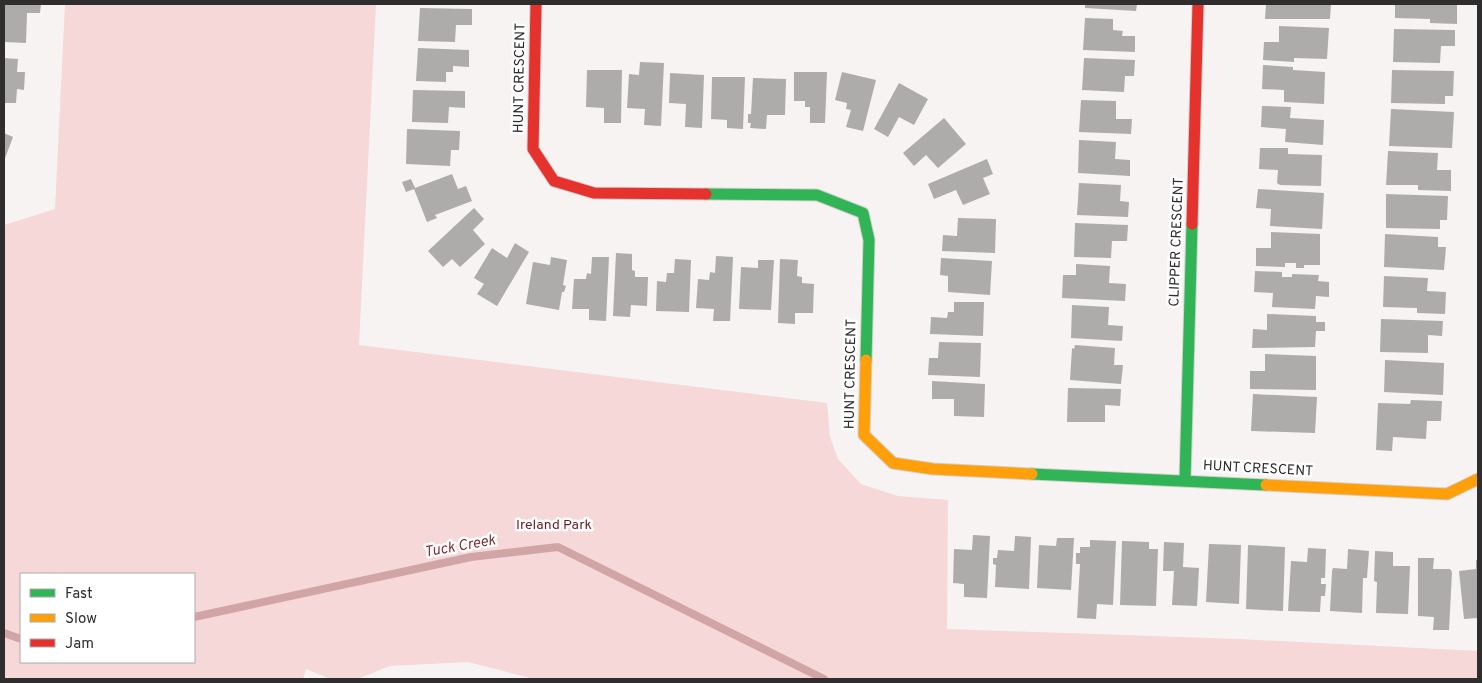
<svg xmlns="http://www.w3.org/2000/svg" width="1482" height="683" font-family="Overpass,sans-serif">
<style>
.green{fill:#f6d8d8;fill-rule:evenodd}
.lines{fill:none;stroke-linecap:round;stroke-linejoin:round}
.stream{stroke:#d1a5a6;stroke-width:8}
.building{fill:#aeabab}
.fast-casing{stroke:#d2d0d0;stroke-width:13}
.slow-casing{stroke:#d2d0d0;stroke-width:13}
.jam-casing{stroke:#d2d0d0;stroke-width:13}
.fast{stroke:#30b455;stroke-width:11}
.slow{stroke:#ff9f0a;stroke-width:11}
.jam{stroke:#e5322d;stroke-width:11}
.labels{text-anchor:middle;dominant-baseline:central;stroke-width:5;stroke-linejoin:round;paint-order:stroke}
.street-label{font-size:14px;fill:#2f2d2d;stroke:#fff}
.park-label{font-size:14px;fill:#671b25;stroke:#fff}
.water-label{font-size:15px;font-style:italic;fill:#80333a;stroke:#fff}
</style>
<rect width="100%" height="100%" fill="#f7f3f3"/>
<!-- green -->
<path class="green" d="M65 4H376L359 345 827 403 830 437 838 459 861 484 898 496 948 500 947 629 1238 639 1478 651V679H534L468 662 390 666 358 679H330L306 669 303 679H4V225L55 209ZM21 574H194V662H21Z"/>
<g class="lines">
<!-- stream -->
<g class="stream">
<polyline points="194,617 471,557 558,547 824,679"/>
<polyline points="4,633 21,639"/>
</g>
</g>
<!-- building -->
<g class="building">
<polygon points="4,4 41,4 40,13 27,13 26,43 4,42"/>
<polygon points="1085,4 1137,4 1136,11 1085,8"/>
<polygon points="1266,4 1331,4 1330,19 1265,19"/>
<polygon points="1395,4 1457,4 1457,24 1430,23 1430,19 1395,18"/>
<polygon points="420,8 472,9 472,25 456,25 455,42 418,41"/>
<polygon points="1085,18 1113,19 1113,30 1123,31 1122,36 1135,36 1135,52 1083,50"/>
<polygon points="1279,26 1329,28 1327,59 1294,58 1294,62 1263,60 1264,42 1279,42"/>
<polygon points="1394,29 1455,30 1455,46 1441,46 1440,63 1393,62"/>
<polygon points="418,48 469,50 469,67 453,66 453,72 446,72 446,82 416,81"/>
<polygon points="4,58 18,59 17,72 25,72 24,90 17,89 16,103 4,103"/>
<polygon points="1084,58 1135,60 1134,76 1125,76 1124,92 1082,90"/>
<polygon points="640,62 664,63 661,126 644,125 645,109 627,108 629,74 639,75"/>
<polygon points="1263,65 1293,67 1293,70 1325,72 1324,104 1284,102 1284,90 1262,89"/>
<polygon points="587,70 622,70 621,123 604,123 604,108 586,107"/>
<polygon points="1392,70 1454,71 1453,96 1445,96 1445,104 1391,103"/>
<polygon points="794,72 827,72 825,123 810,123 810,107 805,107 805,101 794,101"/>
<polygon points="842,72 876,80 863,131 846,127 851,110 846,109 847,103 835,100"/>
<polygon points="670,73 704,75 702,128 685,127 686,104 669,103"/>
<polygon points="712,77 745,77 743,129 727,128 727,120 711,119"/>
<polygon points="753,78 786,79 785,115 767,115 766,129 750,128 751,123 748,123 748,114 751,114"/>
<polygon points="899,83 928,99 914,125 899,117 888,137 874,129"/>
<polygon points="413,90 465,91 465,108 449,107 448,123 412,122"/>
<polygon points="1081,100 1116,101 1116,119 1132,119 1131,134 1079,132"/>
<polygon points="1262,106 1291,107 1290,118 1324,120 1323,145 1285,142 1286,129 1261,127"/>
<polygon points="1391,109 1454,112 1452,148 1389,146"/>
<polygon points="944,118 966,144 938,168 926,155 914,166 903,153"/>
<polygon points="407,129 460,131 459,150 451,150 450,166 406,164"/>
<polygon points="4,133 13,137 4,161"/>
<polygon points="1079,140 1116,142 1115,159 1130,160 1130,176 1078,173"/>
<polygon points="1260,148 1288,148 1288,154 1322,155 1321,186 1280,185 1277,183 1278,170 1259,169"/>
<polygon points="1388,151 1438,153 1437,170 1451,170 1451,191 1418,190 1418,185 1386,185"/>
<polygon points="987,159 993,174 983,178 990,194 963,205 956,190 934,199 928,184"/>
<polygon points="452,174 458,189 466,186 472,201 435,215 437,218 427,222 414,189 406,192 402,182 411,179 415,188"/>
<polygon points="1079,183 1121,185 1120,201 1129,202 1128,217 1077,215"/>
<polygon points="1258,189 1324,193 1322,229 1270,226 1271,209 1256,208"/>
<polygon points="1386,194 1448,196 1447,220 1440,220 1440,229 1386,228"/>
<polygon points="474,208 484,219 473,230 485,244 460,267 452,259 443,267 428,251"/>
<polygon points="958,218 996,219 995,253 942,251 943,235 957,236"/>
<polygon points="1075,223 1128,225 1127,241 1112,241 1111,258 1074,257"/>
<polygon points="1271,232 1320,234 1320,265 1304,265 1304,268 1296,268 1296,263 1285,263 1285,267 1256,266 1256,248 1271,248"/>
<polygon points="1385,234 1438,237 1438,247 1446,247 1444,270 1384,267"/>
<polygon points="515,243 529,252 497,306 477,294 484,284 474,278 492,248 507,258"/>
<polygon points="616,253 632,254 632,270 635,271 635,277 648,277 647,306 631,305 630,317 613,316"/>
<polygon points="716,256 733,257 730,321 713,321 714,309 696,308 698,279 709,280 710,272 715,273"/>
<polygon points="551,257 567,260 563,285 566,286 564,292 562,292 559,310 526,304 533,262 550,265"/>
<polygon points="592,257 609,257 606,321 589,320 589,309 572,309 574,279 586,279 587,273 591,274"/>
<polygon points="941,258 992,261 990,295 948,292 948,276 940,275"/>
<polygon points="675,259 691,260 689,312 656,311 657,281 666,282 667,273 674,273"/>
<polygon points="780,259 798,260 797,276 802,277 802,283 814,284 813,313 795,313 795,324 778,323"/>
<polygon points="758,260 774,260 771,310 739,309 741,267 758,268"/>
<polygon points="1076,264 1110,266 1109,283 1126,284 1125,301 1062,298 1063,275 1076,275"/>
<polygon points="1255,271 1282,272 1282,277 1292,277 1292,274 1319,275 1318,281 1329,282 1329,297 1316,296 1315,309 1272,307 1273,293 1254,292"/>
<polygon points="1384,276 1428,278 1427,291 1446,292 1445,314 1417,313 1417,308 1383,307"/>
<polygon points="954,302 984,302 983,336 930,334 931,317 947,318 948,312 954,312"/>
<polygon points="1072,305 1109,307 1108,325 1123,326 1122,341 1071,338"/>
<polygon points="1267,314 1316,316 1316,322 1325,322 1325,331 1316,331 1315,347 1252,348 1253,329 1267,330"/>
<polygon points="1381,319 1443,321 1442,336 1428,335 1428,353 1380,352"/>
<polygon points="939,342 981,343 980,377 928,375 929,358 938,358"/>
<polygon points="1075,345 1115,348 1114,365 1123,365 1121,384 1070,380 1072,348 1074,349"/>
<polygon points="1265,354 1316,356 1316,390 1250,389 1250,371 1265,371"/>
<polygon points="1385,360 1444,363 1443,395 1384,392"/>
<polygon points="932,381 985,384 984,417 954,416 954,399 932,399"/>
<polygon points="1068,388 1121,389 1120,406 1105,405 1105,422 1067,422"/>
<polygon points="1253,394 1317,397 1315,433 1251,431"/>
<polygon points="1411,400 1442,401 1441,421 1427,421 1426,439 1393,437 1392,451 1376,450 1378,403 1410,404"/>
<polygon points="973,535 990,536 987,598 964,597 964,584 953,583 954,549 972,550"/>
<polygon points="1015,536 1031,537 1029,589 995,587 996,565 993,564 993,558 997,558 998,550 1014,551"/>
<polygon points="1057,538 1074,538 1071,590 1037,588 1039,545 1056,546"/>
<polygon points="1090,540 1116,541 1113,605 1097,604 1096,619 1077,618 1080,564 1076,564 1076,553 1080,553 1080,547 1090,547"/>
<polygon points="1122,541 1149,542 1149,549 1158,549 1156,606 1120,605"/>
<polygon points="1164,542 1184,543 1183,567 1199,568 1197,606 1172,605 1174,571 1163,571"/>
<polygon points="1209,544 1241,545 1239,604 1206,602"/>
<polygon points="1248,545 1285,547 1283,611 1246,609"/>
<polygon points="1308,548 1326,549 1325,578 1321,578 1321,584 1326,584 1325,596 1321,596 1320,612 1288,611 1291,561 1307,562"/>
<polygon points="1348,549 1369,551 1367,578 1363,578 1362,613 1330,611 1332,571 1333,568 1347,569"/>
<polygon points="1375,551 1393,552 1393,566 1410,566 1408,614 1376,613 1377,582 1374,581"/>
<polygon points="1418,558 1434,558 1433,569 1450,569 1452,572 1449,630 1433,630 1434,617 1418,616"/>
<polygon points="1476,560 1478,560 1478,618 1464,619 1459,571 1476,569"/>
</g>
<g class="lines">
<defs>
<g id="fast">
<polyline points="706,194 817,195 863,213 869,240 866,360"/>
<polyline points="1032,474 1266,485"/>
<polyline points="1185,480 1192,224"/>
</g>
<g id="slow">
<polyline points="866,360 864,435 893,463 933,469 1032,474"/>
<polyline points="1266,485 1447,494 1478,479"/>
</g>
<g id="jam">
<polyline points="536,4 533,149 554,181 594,193 706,194"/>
<polyline points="1192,224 1198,4"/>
</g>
</defs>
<!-- fast casing -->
<use href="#fast" class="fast-casing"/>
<!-- slow casing -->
<use href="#slow" class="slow-casing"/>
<!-- jam casing -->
<use href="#jam" class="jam-casing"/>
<!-- fast -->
<use href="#fast" class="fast"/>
<!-- slow -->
<use href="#slow" class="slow"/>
<!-- jam -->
<use href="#jam" class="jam"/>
</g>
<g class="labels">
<!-- street labels -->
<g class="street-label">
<text transform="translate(520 78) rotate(-89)">HUNT CRESCENT</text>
<text transform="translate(1177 242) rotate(-88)">CLIPPER CRESCENT</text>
<text transform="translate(851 374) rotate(-89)">HUNT CRESCENT</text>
<text transform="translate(1258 469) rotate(3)">HUNT CRESCENT</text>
</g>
<!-- park labels -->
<g class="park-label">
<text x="554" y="525">Ireland Park</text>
</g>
<!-- water labels -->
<g class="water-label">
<text transform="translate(460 547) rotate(-10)">Tuck Creek</text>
</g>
</g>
<!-- border -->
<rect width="1482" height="683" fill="none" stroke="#2f2d2d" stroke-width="10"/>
<!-- legend -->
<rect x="20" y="573" width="175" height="90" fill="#ffffff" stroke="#acabab"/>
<rect x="30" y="589" width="25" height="8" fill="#30b455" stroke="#acabab"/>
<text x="65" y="598" font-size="15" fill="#2f2d2d">Fast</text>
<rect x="30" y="614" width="25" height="8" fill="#ff9f0a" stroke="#acabab"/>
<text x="65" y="623" font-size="15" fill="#2f2d2d">Slow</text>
<rect x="30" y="639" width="25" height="8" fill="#e5322d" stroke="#acabab"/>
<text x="65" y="648" font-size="15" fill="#2f2d2d">Jam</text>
</svg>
